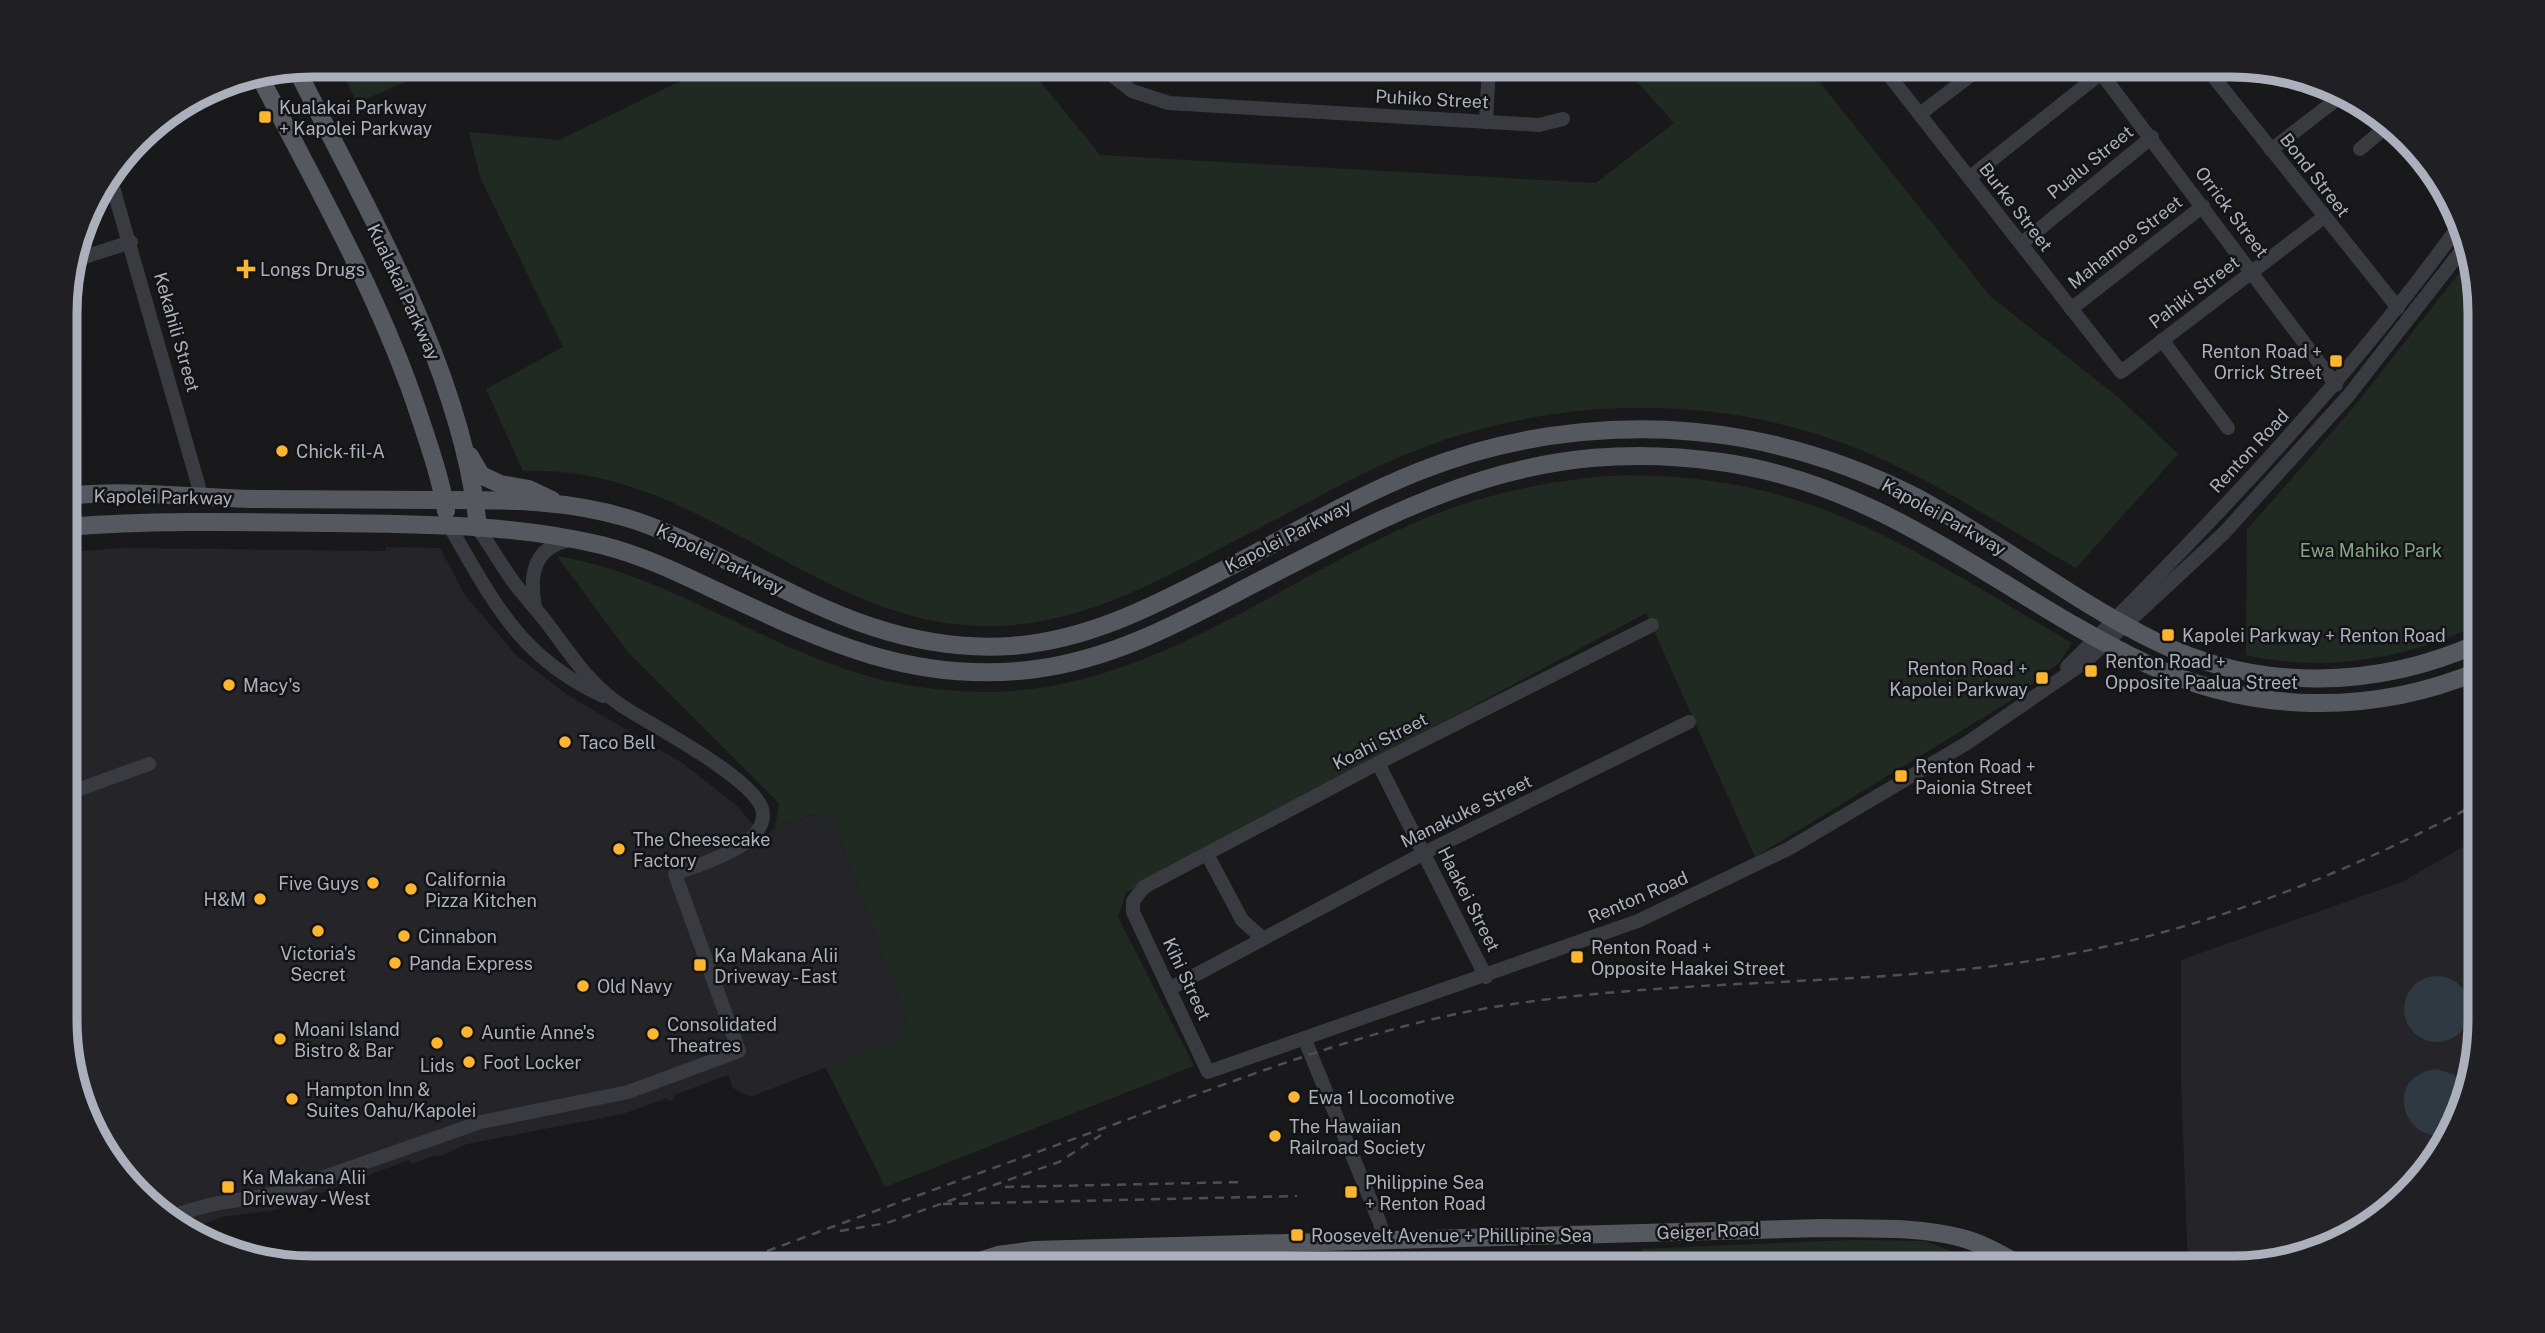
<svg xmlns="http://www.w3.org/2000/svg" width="2545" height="1333" font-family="'Public Sans',sans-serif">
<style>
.built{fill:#252529}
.green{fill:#202a22}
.water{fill:#2e3941}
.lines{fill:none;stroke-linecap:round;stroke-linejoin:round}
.minor{stroke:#3a3b41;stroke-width:14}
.major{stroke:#565860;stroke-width:18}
.rail{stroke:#4d4f56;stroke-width:2.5;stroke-dasharray:9 7;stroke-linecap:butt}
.poi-dot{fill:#fcb531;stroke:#141417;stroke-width:2.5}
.labels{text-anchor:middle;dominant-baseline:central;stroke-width:5;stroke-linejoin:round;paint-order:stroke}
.street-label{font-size:18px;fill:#abb0bc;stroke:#141417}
.poi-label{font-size:18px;fill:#abb0bc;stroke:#141417;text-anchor:start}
.park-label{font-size:18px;fill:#81a783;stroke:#141417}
.rim{fill:none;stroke:#abb0bc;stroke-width:9}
</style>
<rect width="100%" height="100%" fill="#19191b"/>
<!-- built -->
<g class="built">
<polygon points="386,547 440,548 465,595 516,655 566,694 681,762 736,805 764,837 775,828 817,813 820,821 833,819 908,1024 900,1039 750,1097 733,1088 728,1075 674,1095 675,1099 668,1101 667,1098 623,1114 467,1144 438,1157 436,1155 411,1164 409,1160 276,1210 222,1217 187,1230 116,1171 67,1053 66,552 122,548 385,551"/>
<polygon points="2480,837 2480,1021 2454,1130 2370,1227 2248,1268 2188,1268 2181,1081 2181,960 2402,882"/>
<polygon points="1929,1262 1955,1268 1211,1268"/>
</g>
<!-- green -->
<g class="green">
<polygon points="339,65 444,65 357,103"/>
<path d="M723 65H1027L1100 155 1596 183 1674 123 1622 65H1806L1990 296 2118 397 2178 454 2076 568C2004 527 1933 479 1856 448 1723 395 1572 396 1438 442 1377 463 1321 496 1265 525 1175 571 1089 627 985 626 815 625 701 464 523 471L486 389 563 347 480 177 469 132 559 140 691 76Z"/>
<path d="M2470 259 2478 281 2479 624C2408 659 2324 673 2246 655L2247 530 2357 403Z"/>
<path d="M1608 476C1805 469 1911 549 2072 643L2059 663 2007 703 1755 857 1646 613 1126 893 1118 917 1194 1066 885 1187 825 1066 899 1039 897 1031 908 1024 833 819 820 821 816 813 775 828 779 803 628 652 557 556C657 573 740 631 834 665 881 683 932 691 982 692 1154 693 1286 573 1438 513 1493 492 1550 481 1608 476Z"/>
<polygon points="1849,1240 1925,1241 1995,1268 1649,1268 1641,1249"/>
</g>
<!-- water -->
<g class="water">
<circle cx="2437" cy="1009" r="33"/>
<path d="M2436 1069 2453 1074 2465 1086 2455 1129C2410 1157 2376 1078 2436 1069Z"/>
</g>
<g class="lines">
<!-- minor -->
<g class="minor">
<polyline points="1099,65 1132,91 1169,103 1539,125 1563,119"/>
<polyline points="1881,65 2121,372 2324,217"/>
<polyline points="2095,65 2336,385"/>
<polyline points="2204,65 2398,308"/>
<polyline points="1920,114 1984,65"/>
<polyline points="1486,122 1489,65"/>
<polyline points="2360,149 2385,128"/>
<polyline points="2271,150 2345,93"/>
<polyline points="110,177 202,498"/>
<polyline points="1969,178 2101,73"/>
<polyline points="2021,244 2152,137"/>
<polyline points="75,260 131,242"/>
<polyline points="2071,309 2203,206"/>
<polyline points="2162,340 2228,428"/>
<path d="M448 524C493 600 518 657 603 696"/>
<path d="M535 607C529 576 533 547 570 540"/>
<polyline points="1652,625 1378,763 1144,887 1133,901 1133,912 1208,1072 1638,921 1788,849 1967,743 2085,662 2224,533 2349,395 2465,246"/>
<path d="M2067 667C2207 528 2342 387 2458 227"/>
<polyline points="1378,763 1486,977"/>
<polyline points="66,794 149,764"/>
<polyline points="1208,856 1242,920 1261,937"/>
<polyline points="1171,988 1424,853 1689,722"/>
<polyline points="1305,1040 1380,1223 1384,1242"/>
<path d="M171 1216 209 1205 278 1193 481 1122 628 1092 739 1051 675 874C700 864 764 847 763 814 763 782 649 724 622 706 590 685 572 656 550 627 538 610 522 595 510 577 499 561 489 544 478 528"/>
</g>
<!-- major -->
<g class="major">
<path d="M296 68C366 209 463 370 478 528"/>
<path d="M259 75C317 188 381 298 420 418 430 448 441 480 446 511"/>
<polyline points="470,456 481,475 500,484 529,489 552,500"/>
<path d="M66 496C129 489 194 498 258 499 317 499 377 500 437 500 501 500 565 499 627 518 660 528 690 543 721 558 817 606 899 653 1011 646 1095 640 1164 600 1237 563 1297 531 1357 496 1420 471 1523 430 1638 419 1747 439 1806 450 1863 470 1916 497 1998 541 2074 602 2157 642 2259 692 2377 689 2479 643"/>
<path d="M66 527C155 520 244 522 334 523 422 524 514 524 601 545 642 555 681 574 719 592 825 642 916 685 1036 669 1110 659 1173 626 1238 592 1403 507 1526 434 1721 462 1890 486 1998 593 2145 663 2251 714 2371 716 2479 671"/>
<path d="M957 1268 998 1255 1034 1250 1821 1228C1867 1229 1917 1226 1962 1238 1984 1244 2005 1256 2025 1268"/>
</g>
<!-- rail -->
<g class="rail">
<polyline points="1005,1187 1244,1182"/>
<polyline points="943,1204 1297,1196"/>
<polyline points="840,1231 887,1223 1059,1162 1101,1135"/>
<path d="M722 1268C860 1216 999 1166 1137 1116 1246 1077 1357 1033 1471 1011 1644 979 1820 987 1994 966 2165 945 2329 884 2480 802"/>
</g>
</g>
<!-- markers -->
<g class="poi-dot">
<rect x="258" y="110" width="14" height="14" rx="3.5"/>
<path d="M242.5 258.5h7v7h7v7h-7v7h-7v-7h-7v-7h7z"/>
<rect x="2329" y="354" width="14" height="14" rx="3.5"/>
<circle cx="282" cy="451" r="7"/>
<rect x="2161" y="628" width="14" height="14" rx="3.5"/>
<rect x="2084" y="664" width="14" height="14" rx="3.5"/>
<rect x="2035" y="671" width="14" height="14" rx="3.5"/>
<circle cx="229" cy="685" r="7"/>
<circle cx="565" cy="742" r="7"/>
<rect x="1894" y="769" width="14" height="14" rx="3.5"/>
<circle cx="619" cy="849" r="7"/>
<circle cx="373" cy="883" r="7"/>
<circle cx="411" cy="889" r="7"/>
<circle cx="260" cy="899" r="7"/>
<circle cx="318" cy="931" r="7"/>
<circle cx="404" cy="936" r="7"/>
<rect x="1570" y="950" width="14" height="14" rx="3.5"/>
<circle cx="395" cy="963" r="7"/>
<rect x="693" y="958" width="14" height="14" rx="3.5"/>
<circle cx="583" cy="986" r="7"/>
<circle cx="467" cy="1032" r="7"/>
<circle cx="653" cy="1034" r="7"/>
<circle cx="280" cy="1039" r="7"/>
<circle cx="437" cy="1043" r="7"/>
<circle cx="469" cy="1062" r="7"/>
<circle cx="1294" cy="1097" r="7"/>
<circle cx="292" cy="1099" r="7"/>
<circle cx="1275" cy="1136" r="7"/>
<rect x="221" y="1180" width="14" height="14" rx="3.5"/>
<rect x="1344" y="1185" width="14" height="14" rx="3.5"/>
<rect x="1290" y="1228" width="14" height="14" rx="3.5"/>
</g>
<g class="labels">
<!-- street labels -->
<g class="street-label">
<text transform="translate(1432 99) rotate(3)">Puhiko Street</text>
<text transform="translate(2090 162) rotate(-39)">Pualu Street</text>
<text transform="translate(2315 175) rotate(52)">Bond Street</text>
<text transform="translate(2016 207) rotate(52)">Burke Street</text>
<text transform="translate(2232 212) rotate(53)">Orrick Street</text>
<text transform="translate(2125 242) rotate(-38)">Mahamoe Street</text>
<text transform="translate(404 292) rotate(65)">Kualakai Parkway</text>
<text transform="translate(2194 292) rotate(-37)">Pahiki Street</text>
<text transform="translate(177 332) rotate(74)">Kekahili Street</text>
<text transform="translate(2249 451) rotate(-47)">Renton Road</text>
<text transform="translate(163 497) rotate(1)">Kapolei Parkway</text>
<text transform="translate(1944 517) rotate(29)">Kapolei Parkway</text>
<text transform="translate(1288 536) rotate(-27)">Kapolei Parkway</text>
<text transform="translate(720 559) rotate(26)">Kapolei Parkway</text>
<text transform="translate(1380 741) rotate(-27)">Koahi Street</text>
<text transform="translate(1466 811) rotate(-26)">Manakuke Street</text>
<text transform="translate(1638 897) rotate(-23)">Renton Road</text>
<text transform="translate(1469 899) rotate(63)">Haakei Street</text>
<text transform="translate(1187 979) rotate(65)">Kihi Street</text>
<text transform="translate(1708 1231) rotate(-2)">Geiger Road</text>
</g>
<!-- poi labels -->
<g class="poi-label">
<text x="279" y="107">Kualakai Parkway<tspan x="279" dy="21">+ Kapolei Parkway</tspan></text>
<text x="260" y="269">Longs Drugs</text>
<text x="2322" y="351" text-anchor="end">Renton Road +<tspan x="2322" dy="21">Orrick Street</tspan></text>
<text x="296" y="451">Chick-fil-A</text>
<text x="2182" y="635">Kapolei Parkway + Renton Road</text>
<text x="2105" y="661">Renton Road +<tspan x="2105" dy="21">Opposite Paalua Street</tspan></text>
<text x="2028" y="668" text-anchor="end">Renton Road +<tspan x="2028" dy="21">Kapolei Parkway</tspan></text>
<text x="243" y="685">Macy's</text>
<text x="579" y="742">Taco Bell</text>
<text x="1915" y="766">Renton Road +<tspan x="1915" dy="21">Paionia Street</tspan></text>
<text x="633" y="839">The Cheesecake<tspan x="633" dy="21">Factory</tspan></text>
<text x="425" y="879">California<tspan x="425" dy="21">Pizza Kitchen</tspan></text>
<text x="359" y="883" text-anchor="end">Five Guys</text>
<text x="246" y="899" text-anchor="end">H&amp;M</text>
<text x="418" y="936">Cinnabon</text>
<text x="1591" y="947">Renton Road +<tspan x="1591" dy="21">Opposite Haakei Street</tspan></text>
<text x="318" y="953" text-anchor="middle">Victoria's<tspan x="318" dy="21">Secret</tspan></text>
<text x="714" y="955">Ka Makana Alii<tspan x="714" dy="21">Driveway - East</tspan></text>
<text x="409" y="963">Panda Express</text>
<text x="597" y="986">Old Navy</text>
<text x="667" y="1024">Consolidated<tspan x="667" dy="21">Theatres</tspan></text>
<text x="294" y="1029">Moani Island<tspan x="294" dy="21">Bistro &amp; Bar</tspan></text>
<text x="481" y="1032">Auntie Anne's</text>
<text x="483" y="1062">Foot Locker</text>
<text x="437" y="1065" text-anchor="middle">Lids</text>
<text x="306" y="1089">Hampton Inn &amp;<tspan x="306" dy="21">Suites Oahu/Kapolei</tspan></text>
<text x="1308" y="1097">Ewa 1 Locomotive</text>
<text x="1289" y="1126">The Hawaiian<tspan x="1289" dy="21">Railroad Society</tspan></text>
<text x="242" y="1177">Ka Makana Alii<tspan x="242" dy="21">Driveway - West</tspan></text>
<text x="1365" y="1182">Philippine Sea<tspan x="1365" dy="21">+ Renton Road</tspan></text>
<text x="1311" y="1235">Roosevelt Avenue + Phillipine Sea</text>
</g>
<!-- park labels -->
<g class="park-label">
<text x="2371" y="550">Ewa Mahiko Park</text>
</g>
</g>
<!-- crop -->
<path d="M0 0H2545V1333H0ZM313 77H2232A236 236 0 0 1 2468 313V1020A236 236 0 0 1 2232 1256H313A236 236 0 0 1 77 1020V313A236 236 0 0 1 313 77Z" fill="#202024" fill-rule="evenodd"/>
<path class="rim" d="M313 77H2232A236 236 0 0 1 2468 313V1020A236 236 0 0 1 2232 1256H313A236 236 0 0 1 77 1020V313A236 236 0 0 1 313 77Z"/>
</svg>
